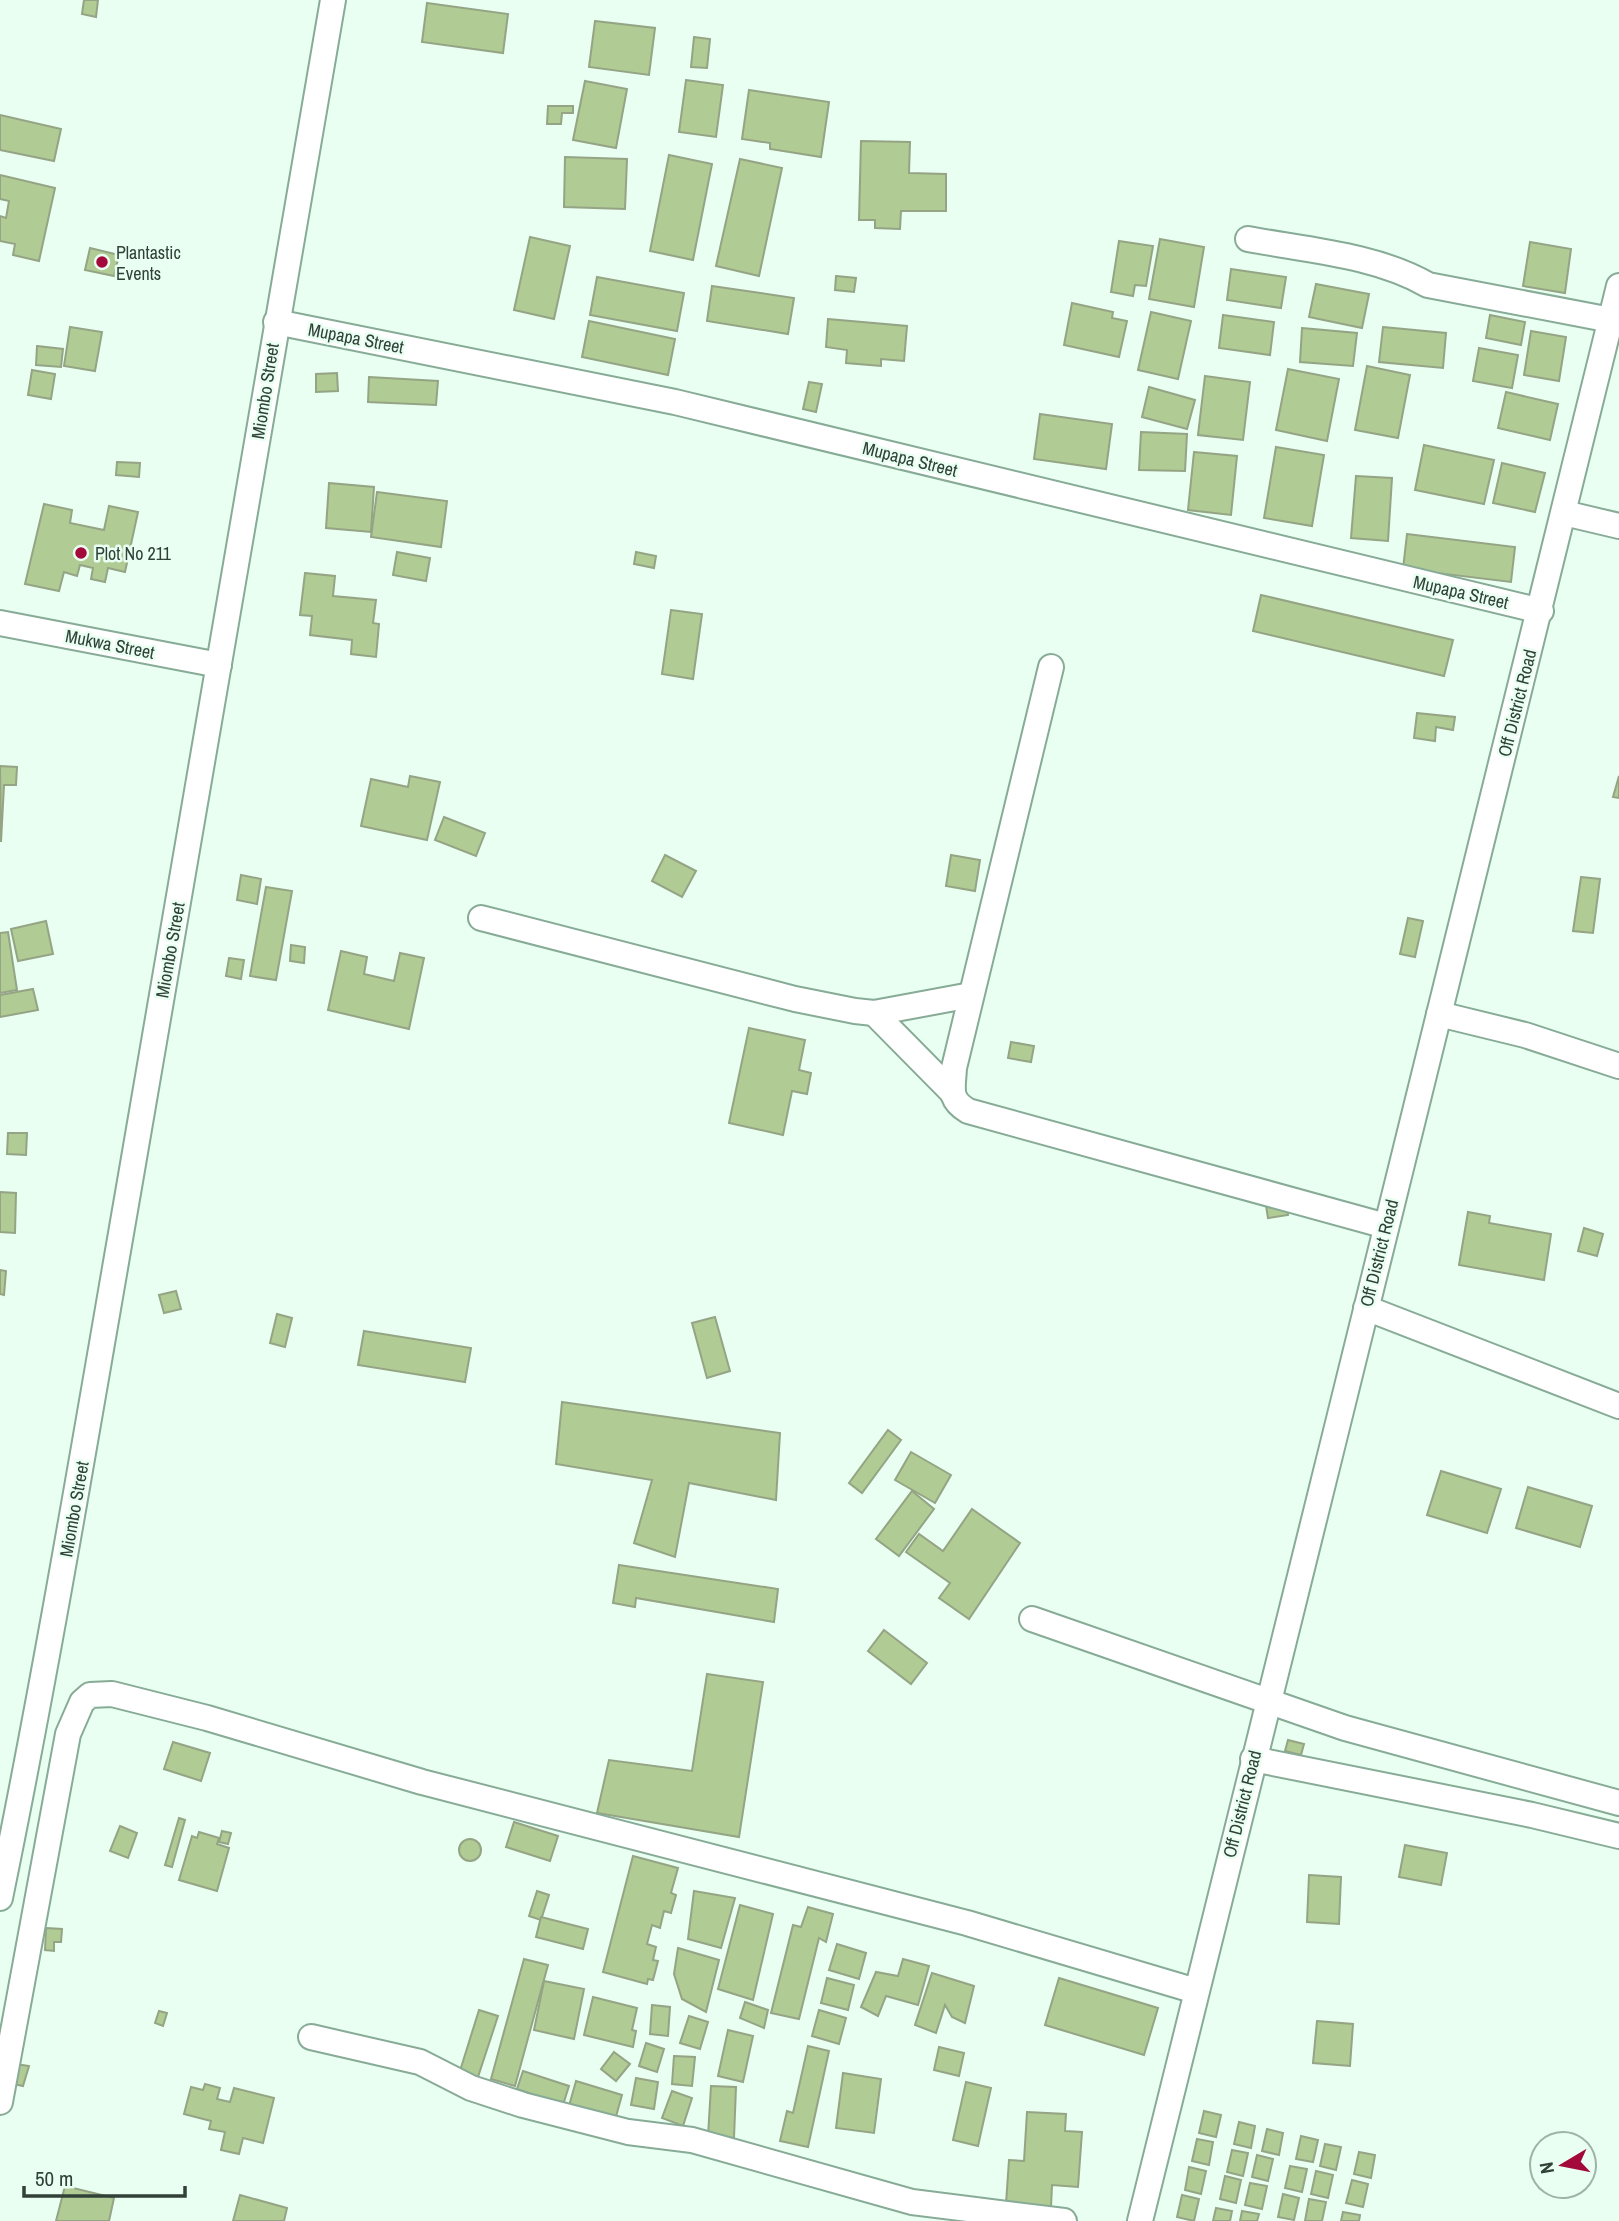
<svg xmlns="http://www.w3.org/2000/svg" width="1619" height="2221" font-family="'Archivo Narrow',sans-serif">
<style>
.building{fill:#b0cb94;stroke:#94a484;stroke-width:2}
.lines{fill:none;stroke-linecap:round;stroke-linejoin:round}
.minor-casing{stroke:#87ab96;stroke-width:28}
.minor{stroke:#fff;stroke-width:24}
.poi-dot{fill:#a4093b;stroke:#e8fff1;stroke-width:2.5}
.labels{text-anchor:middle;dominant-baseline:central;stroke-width:5;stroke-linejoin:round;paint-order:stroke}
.poi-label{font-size:18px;fill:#314138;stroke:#e8fff1;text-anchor:start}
.street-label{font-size:18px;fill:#314138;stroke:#e8fff1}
</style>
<rect width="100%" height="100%" fill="#e8fff1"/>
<!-- building -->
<g class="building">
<polygon points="84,0 98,0 96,17 82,14"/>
<polygon points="427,3 508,14 503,53 422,42"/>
<polygon points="595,21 655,28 649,75 589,67"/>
<polygon points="694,37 710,39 707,68 691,67"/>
<polygon points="686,80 723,85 716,137 679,132"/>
<polygon points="585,81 627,89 616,148 573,140"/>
<polygon points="749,90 829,102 821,157 770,149 770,143 742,139"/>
<polygon points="548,106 573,106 573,113 562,113 561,124 547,124"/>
<polygon points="0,115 61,129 54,161 0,150"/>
<polygon points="861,141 910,142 909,173 946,174 946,211 901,211 900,229 875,228 875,220 859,220"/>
<polygon points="669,155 712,164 693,260 650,251"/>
<polygon points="565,157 627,159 625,209 564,207"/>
<polygon points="740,159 782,168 759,276 716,266"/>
<polygon points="0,175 55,188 39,261 13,255 15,244 0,241 0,216 6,218 9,201 0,199"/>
<polygon points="530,237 570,246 554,319 514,310"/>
<polygon points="1160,239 1204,247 1194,307 1149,299"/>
<polygon points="1119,241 1153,246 1146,286 1135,285 1133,296 1111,292"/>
<polygon points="1530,242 1571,249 1565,293 1523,286"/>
<polygon points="90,248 119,255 114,276 85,270"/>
<polygon points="1231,269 1286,277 1281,308 1227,300"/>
<polygon points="836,276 856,278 854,292 835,290"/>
<polygon points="597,277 684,293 677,331 590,315"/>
<polygon points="1316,284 1369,294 1362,328 1309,317"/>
<polygon points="712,286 794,298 788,334 707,321"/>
<polygon points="1072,303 1113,312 1112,318 1127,321 1119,357 1064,345"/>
<polygon points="1151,312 1191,321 1178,379 1138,370"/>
<polygon points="1223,315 1274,322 1270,355 1219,348"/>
<polygon points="1490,315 1525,322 1521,345 1486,338"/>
<polygon points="828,319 907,326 904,361 881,359 881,366 846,363 847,350 826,347"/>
<polygon points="589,321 675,339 668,375 582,357"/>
<polygon points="70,327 102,332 95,371 64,366"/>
<polygon points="1383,327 1446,333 1443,368 1379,362"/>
<polygon points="1302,328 1357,333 1353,366 1300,362"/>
<polygon points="1531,331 1566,337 1559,381 1524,375"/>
<polygon points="37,346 63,349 61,367 36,365"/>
<polygon points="1479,348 1518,355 1512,388 1473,381"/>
<polygon points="1367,366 1410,375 1398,438 1355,430"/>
<polygon points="1288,369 1339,379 1327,441 1276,430"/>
<polygon points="32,370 55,374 51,399 28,395"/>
<polygon points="337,373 338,391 316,392 316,374"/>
<polygon points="1205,376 1250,382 1243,440 1198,435"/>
<polygon points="369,377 438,381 436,405 368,402"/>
<polygon points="809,382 822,384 816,412 803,409"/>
<polygon points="1149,387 1195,400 1187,429 1142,417"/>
<polygon points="1506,392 1558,404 1550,440 1498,428"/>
<polygon points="1040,414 1112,424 1106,469 1034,459"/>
<polygon points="1141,432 1187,434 1185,471 1139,470"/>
<polygon points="1424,445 1494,460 1484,504 1415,490"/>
<polygon points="1276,447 1324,455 1312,526 1264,518"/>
<polygon points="1194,452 1237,456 1231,515 1188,510"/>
<polygon points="117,462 140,463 139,477 116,475"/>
<polygon points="1502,463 1545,473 1535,512 1493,503"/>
<polygon points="1356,476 1392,478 1388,541 1351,538"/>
<polygon points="329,483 374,487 371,532 326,528"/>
<polygon points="377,492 447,501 441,547 371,537"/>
<polygon points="44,504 72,510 70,523 104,530 109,506 138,512 125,572 108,568 105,582 91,579 93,568 80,565 77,576 64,572 59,591 25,584"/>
<polygon points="1407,534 1515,547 1511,582 1403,569"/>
<polygon points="397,552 430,558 426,581 393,575"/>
<polygon points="636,552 656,556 654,568 634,564"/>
<polygon points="305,573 335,576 333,596 376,600 373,623 379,624 376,657 351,654 352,640 310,635 312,616 300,615"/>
<polygon points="1261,595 1453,640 1444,676 1253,631"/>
<polygon points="671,610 702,614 693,679 662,674"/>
<polygon points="1417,713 1455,717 1453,730 1436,727 1435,741 1414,738"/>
<polygon points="0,766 17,767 16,785 4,785 1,842"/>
<polygon points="410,776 440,782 427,840 361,826 371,779 408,787"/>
<polygon points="1619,776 1619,798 1613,797"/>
<polygon points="444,817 485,833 476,856 435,840"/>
<polygon points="665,855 696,871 682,897 652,881"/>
<polygon points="951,855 980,860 975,891 946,886"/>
<polygon points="241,875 261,879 257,904 237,900"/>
<polygon points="1581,877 1600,879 1593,933 1573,931"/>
<polygon points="266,887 292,891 276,980 250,976"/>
<polygon points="1408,918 1423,921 1415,957 1400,954"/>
<polygon points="46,921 53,954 18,961 11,929"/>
<polygon points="8,932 17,990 0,993 0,933"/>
<polygon points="291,945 305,947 304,963 290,961"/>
<polygon points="341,951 367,957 364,974 394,981 400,953 424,958 409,1029 328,1010"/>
<polygon points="229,958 244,960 241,979 226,976"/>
<polygon points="33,989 38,1010 0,1017 0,995"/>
<polygon points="749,1028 805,1040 799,1070 811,1073 807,1094 792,1091 783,1135 729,1123"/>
<polygon points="1011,1042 1034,1046 1031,1062 1008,1058"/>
<polygon points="8,1133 27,1133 26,1155 7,1154"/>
<polygon points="1285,1190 1288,1215 1268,1218 1264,1193"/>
<polygon points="0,1192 16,1193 15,1233 0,1232"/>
<polygon points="1468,1212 1490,1216 1489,1223 1551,1234 1544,1280 1459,1265"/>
<polygon points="1584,1228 1603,1234 1597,1256 1578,1251"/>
<polygon points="0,1270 6,1271 4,1295 0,1294"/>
<polygon points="176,1291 181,1309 164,1313 159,1295"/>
<polygon points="277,1314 292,1318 285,1347 270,1343"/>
<polygon points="715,1317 730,1371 707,1378 692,1323"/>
<polygon points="364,1331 471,1348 465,1382 358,1365"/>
<polygon points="562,1402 780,1433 776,1500 689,1483 675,1557 634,1543 652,1480 556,1464"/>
<polygon points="888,1430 901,1440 862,1493 849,1483"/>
<polygon points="911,1452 951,1475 935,1503 895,1480"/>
<polygon points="1441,1471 1501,1489 1487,1533 1427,1515"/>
<polygon points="1528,1487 1592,1506 1580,1547 1516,1528"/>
<polygon points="912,1491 934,1509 899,1556 876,1539"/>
<polygon points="972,1509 1020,1543 969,1619 939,1598 950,1583 906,1552 919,1534 943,1551"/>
<polygon points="619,1565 778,1589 774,1622 636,1598 635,1607 613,1603"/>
<polygon points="884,1630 927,1663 911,1684 868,1651"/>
<polygon points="707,1674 763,1682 739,1837 597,1813 609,1760 692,1771"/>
<polygon points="1288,1740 1304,1744 1301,1755 1285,1751"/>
<polygon points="173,1742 210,1753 201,1781 164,1769"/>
<polygon points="179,1818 185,1820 172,1867 165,1865"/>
<polygon points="514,1822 558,1836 550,1861 506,1847"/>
<polygon points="120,1826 137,1833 128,1858 110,1851"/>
<polygon points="222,1831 231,1833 228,1844 219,1842"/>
<polygon points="199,1832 219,1838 217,1844 229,1848 217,1891 179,1880 192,1836 197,1838"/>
<circle cx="470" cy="1850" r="11"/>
<polygon points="1405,1845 1447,1853 1441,1885 1399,1877"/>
<polygon points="633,1856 678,1868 671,1893 676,1895 671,1913 664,1911 660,1928 652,1925 647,1944 656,1947 653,1960 658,1961 653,1980 648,1979 647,1984 603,1972"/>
<polygon points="1309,1875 1341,1877 1339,1924 1307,1922"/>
<polygon points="537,1891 549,1895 541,1920 529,1916"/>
<polygon points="694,1891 735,1898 721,1948 688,1939"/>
<polygon points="740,1905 773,1914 753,2000 718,1989"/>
<polygon points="808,1907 833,1914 826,1942 819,1938 799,2019 771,2013 793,1925 801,1927"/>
<polygon points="541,1917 588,1929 583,1949 536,1937"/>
<polygon points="46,1928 62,1929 61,1942 54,1942 54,1951 45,1950"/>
<polygon points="837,1944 866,1953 859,1979 829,1970"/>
<polygon points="678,1948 719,1960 706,2012 682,1999 674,1974"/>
<polygon points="524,1959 548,1965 515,2086 491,2079"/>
<polygon points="903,1959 929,1966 918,2005 886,1996 878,2016 861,2007 876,1972 898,1976"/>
<polygon points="932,1973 974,1986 965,2023 952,2017 945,2005 936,2033 915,2025"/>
<polygon points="827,1978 854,1985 848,2010 821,2003"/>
<polygon points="1059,1978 1158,2008 1144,2055 1045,2025"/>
<polygon points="544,1981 584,1989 574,2039 534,2030"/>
<polygon points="593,1997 637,2008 632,2030 636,2031 633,2047 584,2035"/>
<polygon points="745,2002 768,2010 764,2028 740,2018"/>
<polygon points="652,2005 670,2007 668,2036 650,2034"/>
<polygon points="479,2010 498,2016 477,2080 459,2074"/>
<polygon points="819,2010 846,2018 839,2044 812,2036"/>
<polygon points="159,2011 167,2013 163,2026 155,2023"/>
<polygon points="689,2016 708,2022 700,2049 680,2043"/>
<polygon points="1317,2021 1353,2024 1350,2066 1313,2063"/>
<polygon points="728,2030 753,2036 743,2082 718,2076"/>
<polygon points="646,2043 664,2049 657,2072 639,2066"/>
<polygon points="808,2046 829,2051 808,2147 780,2141 787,2111 793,2113"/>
<polygon points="939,2047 964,2053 959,2076 934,2070"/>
<polygon points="614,2052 630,2064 616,2081 601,2069"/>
<polygon points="674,2056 695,2057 692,2086 672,2084"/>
<polygon points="16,2064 29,2066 23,2086 13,2084"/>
<polygon points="523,2071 569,2086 563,2105 517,2089"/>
<polygon points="843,2073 881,2079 874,2133 836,2128"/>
<polygon points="636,2078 658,2082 654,2109 631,2105"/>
<polygon points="576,2081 622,2095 615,2120 569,2106"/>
<polygon points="966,2082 991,2088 978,2146 953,2140"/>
<polygon points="205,2084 220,2088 217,2099 230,2102 234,2088 274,2098 263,2143 243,2138 239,2154 221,2150 225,2132 209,2129 211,2121 184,2114 191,2087 203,2090"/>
<polygon points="711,2086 736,2087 734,2138 708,2136"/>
<polygon points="672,2091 692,2098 683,2126 662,2118"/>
<polygon points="1204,2111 1221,2115 1216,2137 1199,2133"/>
<polygon points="1027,2112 1066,2114 1065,2131 1082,2132 1078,2187 1052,2185 1051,2207 1006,2204 1009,2160 1024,2161"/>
<polygon points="1239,2122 1255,2126 1251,2148 1234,2144"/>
<polygon points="1267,2129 1283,2133 1279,2155 1262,2151"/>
<polygon points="1301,2136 1318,2140 1313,2162 1296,2159"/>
<polygon points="1197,2139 1213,2142 1209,2165 1192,2161"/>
<polygon points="1325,2144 1341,2147 1336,2170 1320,2166"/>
<polygon points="1232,2150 1248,2153 1243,2176 1227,2172"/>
<polygon points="1359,2152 1375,2155 1371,2178 1354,2174"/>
<polygon points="1257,2155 1273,2159 1268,2181 1252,2177"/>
<polygon points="1290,2166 1307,2169 1302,2192 1285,2188"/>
<polygon points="1189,2167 1206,2171 1201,2194 1185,2190"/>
<polygon points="1316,2171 1333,2175 1328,2198 1311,2194"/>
<polygon points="1225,2176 1241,2180 1236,2203 1220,2199"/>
<polygon points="1352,2180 1368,2184 1363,2207 1346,2203"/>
<polygon points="1250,2183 1267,2186 1262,2209 1245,2205"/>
<polygon points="65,2186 114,2198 109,2221 56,2221"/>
<polygon points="1283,2194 1299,2198 1294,2220 1278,2217"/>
<polygon points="240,2195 287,2208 284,2221 233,2221"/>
<polygon points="1182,2195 1199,2199 1194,2221 1177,2217"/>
<polygon points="1309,2199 1326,2202 1322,2221 1305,2221"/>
<polygon points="1216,2208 1232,2211 1230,2221 1213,2221"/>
<polygon points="1242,2211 1259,2214 1257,2221 1240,2221"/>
<polygon points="1343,2212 1360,2215 1359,2221 1341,2221"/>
</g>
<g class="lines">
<defs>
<g id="minor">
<path d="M1248 239C1307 250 1376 255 1428 285L1611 320"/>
<polyline points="276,322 675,402 1541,611"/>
<polyline points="1564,513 1619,526"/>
<polyline points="0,623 219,665"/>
<path d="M1051 667 954 1068C953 1089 948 1099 968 1111L1386 1226"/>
<polyline points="481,918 795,999 855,1011 874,1013 971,995"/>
<polyline points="874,1013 953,1093"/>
<polyline points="1439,1014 1525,1035 1619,1066"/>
<polyline points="1366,1308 1619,1406"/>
<polyline points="1032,1619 1345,1728 1619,1803"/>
<polyline points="1253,1759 1532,1815 1619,1836"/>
<path d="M0 1898C48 1664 87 1429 128 1193 197 795 263 397 333 0"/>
<polyline points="311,2037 420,2062 471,2088 523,2105 628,2132 692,2140 912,2202 1064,2221"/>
<polyline points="0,2102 68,1734 82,1702 90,1695 112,1694 207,1718 422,1782 967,1923 1196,1991"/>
<path d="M1140 2221C1299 1576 1462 931 1619 286"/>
</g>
</defs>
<!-- minor casing -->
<use href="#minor" class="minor-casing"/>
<!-- minor -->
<use href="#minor" class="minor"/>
</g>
<!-- markers -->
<g class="poi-dot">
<circle cx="102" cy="262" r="7"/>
<circle cx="81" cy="553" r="7"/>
</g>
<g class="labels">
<!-- poi labels -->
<g class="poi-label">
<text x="116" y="252">Plantastic<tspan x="116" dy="21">Events</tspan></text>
<text x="95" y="553">Plot No 211</text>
</g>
<!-- street labels -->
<g class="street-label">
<text transform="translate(356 338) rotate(11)">Mupapa Street</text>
<text transform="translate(265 391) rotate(-81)">Miombo Street</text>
<text transform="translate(910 459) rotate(14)">Mupapa Street</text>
<text transform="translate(1461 592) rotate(13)">Mupapa Street</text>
<text transform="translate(110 644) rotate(11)">Mukwa Street</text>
<text transform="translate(1517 703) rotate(-76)">Off District Road</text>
<text transform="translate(170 950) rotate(-80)">Miombo Street</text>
<text transform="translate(1379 1253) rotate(-76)">Off District Road</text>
<text transform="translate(74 1509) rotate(-80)">Miombo Street</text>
<text transform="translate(1242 1804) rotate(-76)">Off District Road</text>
</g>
</g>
<!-- north arrow -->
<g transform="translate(1563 2165) rotate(260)"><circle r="33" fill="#e8fff1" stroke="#9fb3a7" stroke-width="2"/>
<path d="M0-5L12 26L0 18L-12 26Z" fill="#a4093b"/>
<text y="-10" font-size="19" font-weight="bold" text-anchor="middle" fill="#314138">N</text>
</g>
<!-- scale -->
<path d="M24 2186v10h161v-10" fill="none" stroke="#314138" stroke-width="3.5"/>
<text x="35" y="2186" font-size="21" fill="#314138" stroke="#e8fff1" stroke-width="5" paint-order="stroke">50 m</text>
</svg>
